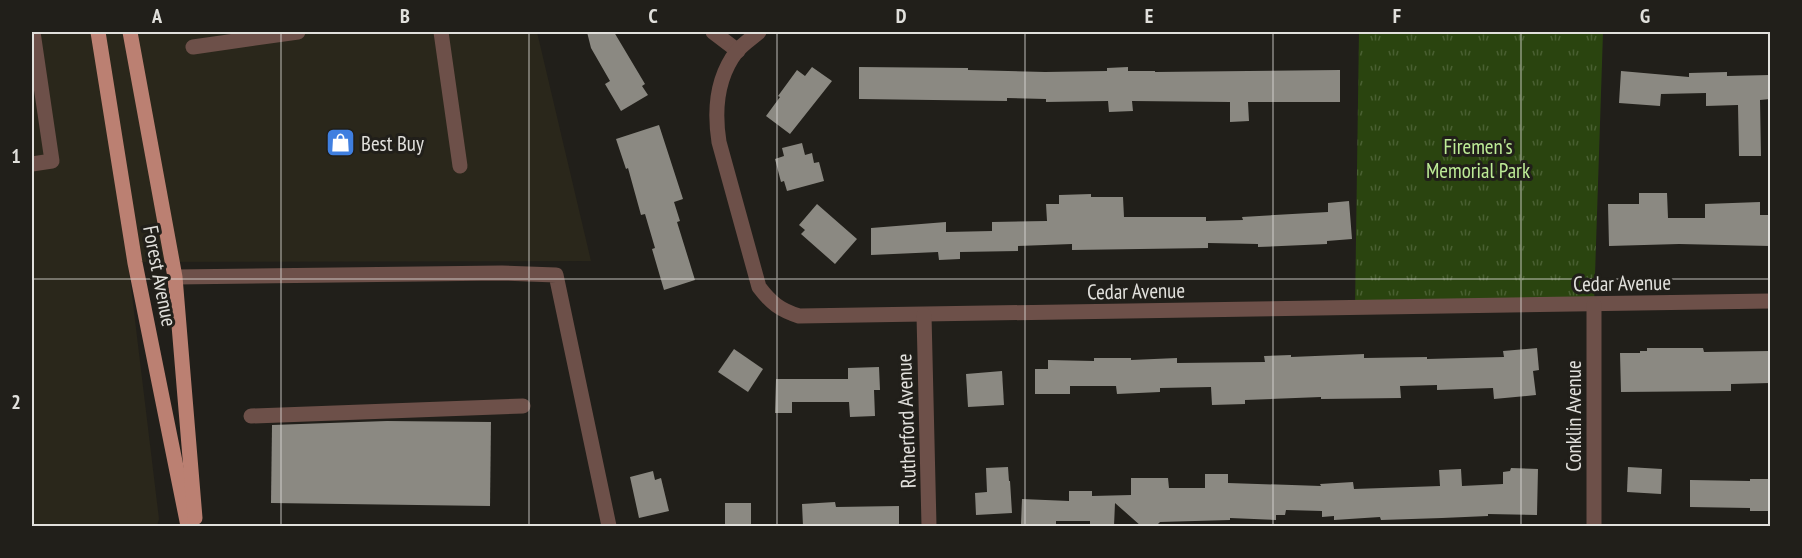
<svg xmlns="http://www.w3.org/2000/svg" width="1802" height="558" font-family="'PT Sans Narrow',sans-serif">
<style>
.built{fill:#2a271b}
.grass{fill:url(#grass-tufts)}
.building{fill:#8b8982}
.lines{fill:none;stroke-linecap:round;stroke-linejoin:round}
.minor{stroke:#6d5049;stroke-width:15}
.major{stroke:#bb8072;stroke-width:15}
.grid{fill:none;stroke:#e1e0dc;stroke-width:1.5;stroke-opacity:0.55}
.labels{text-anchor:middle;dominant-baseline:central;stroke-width:6;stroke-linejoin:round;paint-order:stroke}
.poi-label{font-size:21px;fill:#e1e0dc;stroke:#211f1a;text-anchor:start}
.park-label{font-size:21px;fill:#bdeb96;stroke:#211f1a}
.street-label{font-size:21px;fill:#e1e0dc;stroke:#211f1a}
.neatline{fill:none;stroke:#e1e0dc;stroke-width:2}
.grid-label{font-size:20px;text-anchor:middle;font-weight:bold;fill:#e1e0dc}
</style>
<defs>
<pattern id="grass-tufts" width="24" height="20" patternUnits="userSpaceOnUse" patternTransform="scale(1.5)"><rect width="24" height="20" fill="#2a440f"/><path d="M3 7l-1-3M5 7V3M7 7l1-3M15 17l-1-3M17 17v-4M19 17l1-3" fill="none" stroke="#495f31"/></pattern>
</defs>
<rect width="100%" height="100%" fill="#211f1a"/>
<!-- built -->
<polygon class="built" points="32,32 537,32 591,261 128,262 159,519 157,526 32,526"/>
<!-- grass -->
<polygon class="grass" points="1359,32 1603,32 1594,305 1355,308"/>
<!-- building -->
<g class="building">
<polygon points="587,32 614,32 645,84 642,86 648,95 621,111 605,84 610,81 591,48"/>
<polygon points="812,67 832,81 790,134 766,116 780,97 778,96 797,70 805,76"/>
<polygon points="859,67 968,68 968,70 1045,72 1107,71 1107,68 1128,67 1128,71 1155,71 1155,72 1340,70 1340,102 1248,102 1249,121 1230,122 1230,102 1132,101 1133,111 1109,112 1108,101 1046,102 1046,99 1007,98 1007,101 859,99"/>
<polygon points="1621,71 1689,77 1689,73 1727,72 1727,76 1770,75 1770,99 1760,100 1761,156 1739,156 1738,105 1706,106 1706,93 1661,94 1660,106 1619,103"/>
<polygon points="659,125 683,199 674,202 680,221 677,222 695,280 664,290 652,249 655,248 645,214 641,215 628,168 626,169 616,139"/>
<polygon points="802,143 805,155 812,153 814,163 819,162 824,181 787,191 784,181 781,182 775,159 784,156 782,148"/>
<polygon points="1639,193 1667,193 1668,218 1705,218 1705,204 1760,202 1760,215 1770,215 1770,246 1679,244 1609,246 1608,204 1639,204"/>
<polygon points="1091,194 1091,197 1123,197 1124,217 1206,217 1206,221 1243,220 1242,217 1328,212 1328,203 1349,201 1352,239 1327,241 1327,244 1258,247 1258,244 1208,243 1208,248 1072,250 1072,244 1018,246 1018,251 960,252 960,259 939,260 938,252 871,255 871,228 946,222 946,232 992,231 992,222 1047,221 1046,204 1059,204 1059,195"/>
<polygon points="817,204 857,239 835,264 801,234 805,230 799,225"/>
<polygon points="1537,348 1539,370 1533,371 1536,395 1494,399 1493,388 1437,390 1437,385 1400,386 1401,398 1321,399 1321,397 1245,400 1245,404 1212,405 1211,387 1160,388 1160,392 1117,394 1116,386 1070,386 1070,394 1035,394 1035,369 1048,369 1048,360 1094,361 1094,358 1131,358 1131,360 1177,358 1177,363 1265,362 1264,356 1291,355 1291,357 1364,354 1364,358 1427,357 1427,359 1504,357 1503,351"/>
<polygon points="1647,348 1703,348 1704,352 1770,351 1770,383 1731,384 1731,391 1621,392 1620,353 1640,353 1640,351 1647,351"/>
<polygon points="734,349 763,369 748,392 718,372"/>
<polygon points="879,367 880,390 874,390 875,416 850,417 849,402 792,402 792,413 775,413 776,379 848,379 848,368"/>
<polygon points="1002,371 1004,405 968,407 966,374"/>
<polygon points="387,421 491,422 490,506 271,503 272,425"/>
<polygon points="1008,467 1009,481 1010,481 1012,513 976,515 975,493 987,492 986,468"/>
<polygon points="1628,467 1662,469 1661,494 1627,492"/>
<polygon points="1511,468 1538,469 1537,515 1488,514 1488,516 1442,518 1381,520 1380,517 1334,520 1334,516 1322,517 1322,511 1286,510 1285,515 1276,515 1276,520 1230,518 1230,520 1160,522 1156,526 1141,526 1115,503 1114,526 1090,526 1090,521 1056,521 1056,525 1021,524 1022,499 1069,501 1069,491 1092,491 1092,496 1131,495 1131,478 1168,478 1169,488 1205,488 1205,474 1228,474 1228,483 1321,486 1320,484 1353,482 1354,489 1440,486 1439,470 1461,469 1462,486 1503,484 1503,472 1510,471"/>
<polygon points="653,471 655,480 661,478 669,511 639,518 630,477"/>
<polygon points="1750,479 1770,479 1770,511 1750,511 1750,508 1690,507 1690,480 1750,481"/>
<polygon points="835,502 836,507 899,506 899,526 803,526 802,504"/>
<rect x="725" y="503" width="26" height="23"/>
</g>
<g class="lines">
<!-- minor -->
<g class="minor">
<polyline points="441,32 460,166"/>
<polyline points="713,32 738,51"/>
<path d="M759 32C752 38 743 44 737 51 716 78 714 110 719 142L759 287C771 303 780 310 799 316L1770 301"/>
<polyline points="193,47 298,32"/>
<polyline points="32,164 52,161 33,32"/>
<polyline points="175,277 502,273 556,275 609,526"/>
<polyline points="1594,305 1594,526"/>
<polyline points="924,315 929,526"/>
<polyline points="251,416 523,406"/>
</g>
<!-- major -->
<g class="major">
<polyline points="98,32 135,263 188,526"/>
<polyline points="130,32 175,277 195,518"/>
</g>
</g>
<!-- grid -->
<path class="grid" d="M281 32V526M529 32V526M777 32V526M1025 32V526M1273 32V526M1521 32V526M32 279H1770"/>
<!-- icons -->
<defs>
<symbol id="shop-square" viewBox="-11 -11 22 22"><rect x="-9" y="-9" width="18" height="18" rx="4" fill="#3f7fe0" stroke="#211f1a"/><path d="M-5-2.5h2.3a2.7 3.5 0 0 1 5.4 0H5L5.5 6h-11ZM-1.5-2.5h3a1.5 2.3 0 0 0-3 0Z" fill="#fff"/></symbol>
</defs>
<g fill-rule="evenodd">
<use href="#shop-square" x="324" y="126" width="33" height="33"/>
</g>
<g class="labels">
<!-- poi labels -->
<g class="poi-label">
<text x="361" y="143">Best Buy</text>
</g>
<!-- park labels -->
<g class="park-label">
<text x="1478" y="146">Firemen's<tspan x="1478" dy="24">Memorial Park</tspan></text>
</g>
<!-- street labels -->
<g class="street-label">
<text transform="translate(160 276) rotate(79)">Forest Avenue</text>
<text transform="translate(1622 283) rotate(-1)">Cedar Avenue</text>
<text transform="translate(1136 291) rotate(-1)">Cedar Avenue</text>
<text transform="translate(1573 416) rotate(-90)">Conklin Avenue</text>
<text transform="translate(906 421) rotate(-92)">Rutherford Avenue</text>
</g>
</g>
<!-- border -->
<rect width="1802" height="558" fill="none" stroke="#211f1a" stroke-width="66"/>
<rect x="33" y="33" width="1736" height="492" class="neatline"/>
<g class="grid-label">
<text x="157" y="23">A</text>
<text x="405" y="23">B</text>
<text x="653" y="23">C</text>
<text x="901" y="23">D</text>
<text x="1149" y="23">E</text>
<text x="1397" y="23">F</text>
<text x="1645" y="23">G</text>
<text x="16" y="163">1</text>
<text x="16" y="409">2</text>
</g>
</svg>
